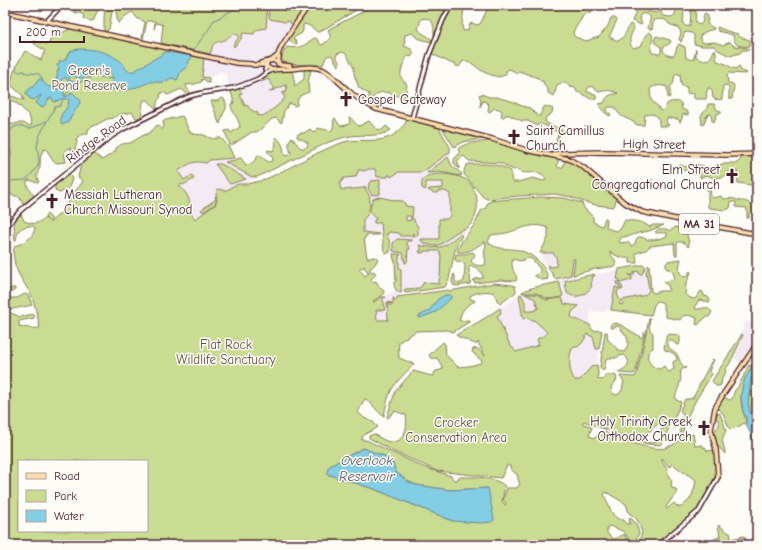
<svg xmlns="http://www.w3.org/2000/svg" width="762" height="550" font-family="'Comic Neue',sans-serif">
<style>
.built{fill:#f4eaf4}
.green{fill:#c9dc91;stroke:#8a7e5e;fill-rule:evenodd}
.water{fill:#83cee4;stroke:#6c889a}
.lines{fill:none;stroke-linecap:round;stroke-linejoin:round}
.stream{stroke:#6c889a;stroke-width:1}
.minor-casing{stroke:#4a1f2b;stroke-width:6}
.major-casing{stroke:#4a1f2b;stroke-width:6}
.minor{stroke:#fdfcf7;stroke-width:3}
.major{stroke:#fbddab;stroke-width:3.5}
.labels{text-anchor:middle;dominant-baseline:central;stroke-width:3;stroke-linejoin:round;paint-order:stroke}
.shield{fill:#fdfcf7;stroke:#806168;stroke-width:1}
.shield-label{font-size:12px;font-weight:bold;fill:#4a1f2b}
.park-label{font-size:13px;fill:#6a4e44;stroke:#fdfcf7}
.poi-label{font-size:13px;fill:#4a1f2b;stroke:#fdfcf7;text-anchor:start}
.street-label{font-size:13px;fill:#4a1f2b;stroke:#fdfcf7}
.water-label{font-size:14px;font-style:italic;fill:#5b5462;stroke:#fdfcf7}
</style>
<rect width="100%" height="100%" fill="#fdfcf7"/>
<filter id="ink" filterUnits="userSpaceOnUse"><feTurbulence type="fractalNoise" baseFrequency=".025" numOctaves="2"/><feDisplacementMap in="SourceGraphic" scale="8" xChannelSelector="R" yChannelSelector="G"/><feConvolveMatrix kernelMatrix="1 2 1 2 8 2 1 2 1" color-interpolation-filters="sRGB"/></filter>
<g filter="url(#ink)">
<!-- built -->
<g class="built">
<polygon points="269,17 272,20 285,22 289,21 292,24 294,23 297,25 289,38 282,57 282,61 284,63 282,70 291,70 293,74 296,98 290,100 252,132 233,91 228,91 227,74 220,72 217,73 211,78 202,77 205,53 210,54 215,42 225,40 230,35 234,34 237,34 238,35 239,37 233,45 234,47 241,39 243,33 255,33 256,30 265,29 266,18"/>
<polygon points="409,119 439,128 450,147 451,149 449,159 450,164 454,170 467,181 474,189 478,202 476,214 473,221 456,244 444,287 402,293 403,328 357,323 364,309 395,290 394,257 390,254 389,240 385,235 358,234 324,193 345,142 356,140 375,140 386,139 398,132 406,124 407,120"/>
<polygon points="229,147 234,157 239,156 255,177 149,257 142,180"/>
<polygon points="582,225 575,279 598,274 649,265 651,280 651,315 607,310 606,312 591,311 587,334 601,340 595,373 598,373 596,389 491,363 475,344 471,335 478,322 529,289 557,282 541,257 549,244"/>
<polygon points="757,315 757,360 750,370 732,357 743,335 741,333 746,321 753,324"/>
</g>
<!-- green -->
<g class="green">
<path d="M83 5H117L132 6 133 5H265L267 15 266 28 256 30 254 34 243 33 241 39 234 47 233 45 239 37 238 35C231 32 230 37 225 40 220 42 216 41 213 45 212 48 211 52 210 54L161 43 163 25 161 24 156 23 154 29 155 22V21H147L143 39 142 38 145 22C142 20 141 20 138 19 135 17 135 14 132 12L124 17 119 23H118L116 11 114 10 112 12 109 29 107 31H104V18L105 6 103 5 100 6 95 16 94 20 91 21 84 19 83 14 74 12V8Z"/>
<polygon points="268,5 306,5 294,23 291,24 289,21 285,22 270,19 269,17"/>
<path d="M312 5H365L319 32H317C313 28 310 25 304 24L303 26V30L302 33 293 38 297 43V44C293 44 291 42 289 38L302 18Z"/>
<path d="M372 5H449L436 32 434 35C434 25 433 16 421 19L418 29C421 34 428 35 432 40L431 42 417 38 412 33 405 35 404 46 411 49 413 51V54L411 57 408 56 406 57C403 66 396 77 406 83L407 85 405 99C401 98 399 97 396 95 384 91 379 90 371 100L369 99V94L359 88 354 74V68L346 54 343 52 337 54 336 56 339 62V66L337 64 332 56 330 55 326 57 323 65C314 65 288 66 282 61 281 57 284 50 287 47 301 49 303 46 314 38H316L320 44 322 45 330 39V35L328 31 329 29 362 12Z"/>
<path d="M453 5H463L464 7 462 25 463 30 465 31 468 30 470 24 472 23 477 25 480 24 487 10V6L486 5H591L597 6 598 8 591 13 585 14 583 16 580 21 574 30 573 34 575 37 586 41 599 37 608 26 611 18H615L617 20 609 37 618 41C625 37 626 31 630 24L633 26 634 28C631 35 627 42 633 48L641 46 645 36 649 32 652 34C654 40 649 47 652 53L659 54 661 53V47L655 43 654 41 656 36 670 40 671 42 669 44 663 47C662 53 668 56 673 56 677 53 675 48 679 44L685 47 686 58 692 60 694 58 696 49V56L700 60C710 60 710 60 714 50H715C717 54 715 57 717 61L726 64 732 68 735 69 739 66 740 67V70L747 73 746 74 728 73 727 74 728 83 733 84 734 86 732 99H729V88L726 85H724L723 87 722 99C720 100 715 100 713 98L712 91 710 88H708L707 91 706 99H695L694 98V94L687 93V87L682 86 681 84 680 74H675L673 84 670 87V97L668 98 667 87C662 85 654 85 650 89 651 99 650 101 659 107V110L662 111C665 109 666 108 667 104 670 101 678 101 681 103L682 109 688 112V115L683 114 681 121 680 122 678 119 667 118 666 120 667 124 669 125 668 126H659C660 115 655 113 645 115L644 125H637C629 117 620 120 615 107H609L607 108V110L611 115 610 116C606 114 601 110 599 104L604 103C607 96 610 94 617 94L618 93C610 90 607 90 599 92 595 90 595 85 589 87L587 90V92L595 94 596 96V99C588 100 588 96 582 94 581 93 579 93 577 92L575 88 570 87 565 82 559 84 557 85 554 96 548 93V90L544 85V82L541 81 538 78 519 71 516 74 514 71 509 69 507 70 505 75 499 77C495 76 490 75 486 73 478 70 472 60 463 61L459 67 432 54 440 31Z"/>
<path d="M646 5H647L646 11 656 13 659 11 658 5H663C661 9 660 12 663 16L670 17 674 16 678 7 683 8 684 9 683 24C685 26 687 27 690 26L691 10 696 11C696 16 693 24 700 25L702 23 704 14 705 13 707 14 708 16 707 23 710 26 714 28V29L707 31 703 33 700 36V39L702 42 705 43 714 42 723 45 730 42 734 46 748 48 749 49V50H742L740 53 730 56 718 50 714 46H702L694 44V35L692 33 685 32 681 42 679 39 681 33 679 28 669 24C667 18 659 19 654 20L653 22 652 29H650L648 28C650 20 654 13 641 14L639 17 642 24 641 25 632 21 637 9 638 8 645 7Z"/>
<path d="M717 27 727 31 738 34C740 39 745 38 750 40V46C739 47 734 46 733 35L718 31Z"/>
<path d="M70 28 204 58 202 77 209 78V83H208L205 80 202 79 201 82 195 84 186 85V87L190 92 189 94 186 93 181 89 168 95 163 92 161 93 160 98C156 101 157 105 157 109H156L148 100H144L143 102 141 117 139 118H136L132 112C128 114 125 113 121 114 116 116 113 119 107 119L88 129V134C83 134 79 135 76 139L77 143 75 148 79 159 78 158 71 149 69 148 64 152 66 162 57 163 53 161 47 150 44 149C39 157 41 157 40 166 39 173 34 174 39 182L37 183 30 180 27 181C26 187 31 191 34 196L23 204C18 195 20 197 11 195 5 194 11 194 5 194V161C11 160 12 155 10 149H5V117C12 129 13 122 23 123 27 124 27 126 32 125L29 116 19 105 12 101 7 96C13 95 18 99 24 100L22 95 12 86 11 83 14 71 17 67 16 66 25 51C30 52 35 58 41 60L45 51 32 42 33 41 47 44 49 43 51 38 70 29Z"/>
<path d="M305 69 311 70 308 82 309 92C301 95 298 95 297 105L295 106 290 103 284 111 282 122 281 123 276 118 272 119 261 129 256 132H252L232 145H230L225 132V131L229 130 231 133 240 127C239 118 231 112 231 104L234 103 231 91 239 89 242 93 240 95 245 106 247 105 251 110 258 113 257 115 263 116C271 111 279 105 285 98L283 94H282V93L286 92V90L287 89 286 85 269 92 274 88 268 79 261 82 260 80C263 78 265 76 268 74 275 69 282 71 289 71L290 70H291L293 74 295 86 304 79V70Z"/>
<path d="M480 94 484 95 489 97H496L511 101 522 106 530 108 538 116H540L543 108 545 106 553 109 552 113 545 118 546 123 562 130V133L559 136 557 141H556L558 134 557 132C551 128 545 125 539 124L537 126 528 121H522L509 115H505L503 118 501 117 502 111 499 109 494 108 490 112 488 111 489 105 486 102 483 101 480 107 481 100 479 95Z"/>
<polygon points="222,98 224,99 226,103 226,109 223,114 220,124 219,123 211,101 217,101"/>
<polygon points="708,104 714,104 717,110 721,111 722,112 717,114 714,122 712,121 711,114 709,114 706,117 704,124 702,125 701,116 707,108"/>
<path d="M181 116 183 117 189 131 193 134 204 135 208 137 213 139 218 138H221L229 147 234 158 210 160 206 163C192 160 190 164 178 171L184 180 192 175 194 179 183 185 181 184 179 185C185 192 193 200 188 209L195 219 215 205 217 199 215 204 203 212 201 210 216 199 215 196 217 198 216 195 217 189 223 190 224 191 231 188V187C236 184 240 184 245 184 253 183 260 181 266 179 293 167 317 151 344 142 358 138 374 143 387 138 396 135 403 128 407 120L409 119 439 128 450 147V152L424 171 422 172H399L391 177 390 175H388V177H377L375 169H369L364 171 360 170H358V173L356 174 357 176 355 177 344 178 342 181 340 182V188H341L342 190 364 188 365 186 366 190 370 197C369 199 370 201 370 204 370 210 367 216 363 220V232L379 234V235H366V237L364 238 367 258 376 257 378 259 376 262V263L370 269V270L368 272 364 267 365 266 359 269 365 276 371 271 373 272 374 271 376 274 371 279 373 282 376 281 378 284V286L384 291 383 295 373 301 374 302 381 297H386L383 298V301L384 302 385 310H376L377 320H388L387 302 392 303 388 304V305H393V298H394V300H397V297L449 290V291L494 283 512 285 515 286 516 292 500 304 498 302 494 293C487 290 476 292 470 296V299L474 300 475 301C464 307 463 308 459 320L461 321 468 320 470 321 469 322 453 332 448 330 416 331 399 342C398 348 399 352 399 358L414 364C406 373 396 381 391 391 387 399 386 407 384 416H383C377 411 372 404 366 399L364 400 358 412 364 418 373 422 378 427C373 431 366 432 362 437V440H366L423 467 451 476 454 480H457L459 477C474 477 493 476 505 486L502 501 503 503 506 505V503L503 500 507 488H517L520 484 519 482 517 474 511 470 510 466 507 465 501 478 437 471 395 452 369 438V436L374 434C379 437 386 442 391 442 405 443 408 426 406 415L395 411 388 418 387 417 395 392 398 388 413 371 432 376H434V373L436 371 441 370 443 368 437 358C434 358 431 360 429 355L443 342 445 344 446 355 458 367 469 366 481 363 482 361 473 353 472 351 473 349C479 347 481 352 485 356L478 342 477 344H475L457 336 456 335 485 318 500 308 501 313 497 316 510 345 516 352 539 345 537 339 545 335 547 332 534 320 529 319 528 317 523 319 519 295 521 294 525 302V311C530 311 534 312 538 308V306L537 305 535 299 525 294H537L546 300 561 298 563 300 564 304 579 306 572 312 571 317 575 319 590 325 592 330 595 331 598 330 602 331 599 349H596L593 337 587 334C585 338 583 343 580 345 578 348 574 346 572 349 568 357 569 374 575 380H580L591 367 597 365 598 373V379L602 380 604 379 605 375H615L617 377 616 381 611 387 612 393 616 395 619 394 622 390 624 381 620 377V376L635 377 637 372 643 347 649 319 650 318V319C649 325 648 329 653 333V348C642 353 650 369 660 369L664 366 667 371 669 372 674 369 673 362 677 360C676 353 671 352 665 350L664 348 667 334 679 335C681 338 680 342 679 345H677L670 339 669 340 668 346C670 349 673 351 676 353 680 358 679 364 685 367L686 368 682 369C679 374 682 377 680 382 679 388 676 393 675 398L676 400 681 402 674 419 672 421 666 424 661 421 651 430 638 438V439C642 441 647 443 651 443 654 444 661 439 662 436 662 435 661 430 661 429L670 426 662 443 660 445 647 444 596 426 584 421 582 423 592 427 589 436 595 438 601 431C618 437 649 452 666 448V447L673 445 685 436 693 434 695 446 702 445V447H705L707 451 716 450V473L715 477 699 508 695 513 681 523 655 545H638L640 539 642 532 637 519 629 513 626 504 606 492 604 495C609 503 611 521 624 520L626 524H630L629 518C635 519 638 528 639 533L634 545H631C625 530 624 532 610 526L607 527V533L613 539C618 539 620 534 625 535L629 545H5V286L8 290 12 288H15V290L9 293 8 295 10 298H17L25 294 28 295 32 305 8 310 9 312 20 317 33 314 34 315V318L19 321V326C27 328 32 329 40 328 38 319 36 309 33 300 28 285 15 275 14 258 13 253 13 250 15 246 25 242 34 238 35 227 31 225 23 226 19 230 17 232 17 237 16 240H15C14 237 14 221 15 219 16 217 18 215 19 214H21L24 221C34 225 37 224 45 218L48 221 45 217 47 214 52 219 49 222H51L68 205 69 199 82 183V180L78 177 81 164 94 154H95L102 160 116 151V148L122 144 130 143 144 135C149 134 153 130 156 126L159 125 161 129H163L164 127 163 121ZM363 448 384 456 390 460 392 462 396 472 407 481 416 485 450 490 488 488 453 521 374 489 327 474 330 466ZM662 458 669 467 673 464 679 469 696 480 694 490 690 499 682 507H678L674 503 667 509 666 507 674 496 677 494 676 489 672 488 671 484 672 480 669 477 667 469 662 462ZM19 461H147V531H19Z"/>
<path d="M349 117C352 118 355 124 359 126L369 121 376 129 382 130 386 126 391 130C379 138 365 134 351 136 343 137 336 140 329 142L257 177H253L250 176 225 162 235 160 240 158H241L246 165C254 164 254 161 258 155H259C263 157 265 161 269 162L272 161 273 158 267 151 268 150 273 151 276 144 275 138 276 137C279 139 282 144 283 147 284 151 283 153 285 156L289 155 291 153C289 147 287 142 292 137 296 142 301 154 308 145L307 142 297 137V135L300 133H304L310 129 313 132 316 131 318 128 331 131 333 128 334 119 335 118 340 126C343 126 348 125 350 123Z"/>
<polygon points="445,128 486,139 468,141 463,142 454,147 444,131"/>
<path d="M489 141H494L559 158 557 166 559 168 563 167 565 160C585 166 600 184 615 196 616 200 616 205 613 207L596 205 584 202 571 197 555 194 519 196 487 199 483 197 464 174C464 169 465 165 469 164 483 164 499 163 511 171V178L513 182H518L533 178 543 181 546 180C542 168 529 175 521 172 520 171 519 170 518 170 513 168 517 172 512 169 507 167 505 165 500 163L469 161 464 156C455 160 458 162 459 168V169L454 163V160L455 158 460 153 458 149C467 141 478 143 489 141Z"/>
<path d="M741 156H757V186L738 183 737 171 728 172V174L723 177 713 178 709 176 706 175 700 178V171H697L691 172 675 168V167L681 165C687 169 693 164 700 165 705 166 706 169 712 168L713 170 716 171 721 164H729L730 163H737L741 159Z"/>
<polygon points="448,157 452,166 462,174 461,176 440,172 427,173"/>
<polygon points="215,164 220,164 223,165 246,179 230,184"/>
<polygon points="69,174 70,175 72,179 69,188 60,193 57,192 55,190 55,185"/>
<path d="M440 174C447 174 459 176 465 179 479 188 481 211 471 224 468 228 460 230 455 233 443 242 439 251 422 242L421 239H439V219H447L450 216V194L445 191H438L437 193H434L428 190 429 189 443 188V182H426V189L425 190 422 188C420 175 430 175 440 174Z"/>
<polygon points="380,180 380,186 379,186 379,187 380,187 380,194 372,195 368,189 369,183 371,181"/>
<path d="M708 189H710L711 196 713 198 721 196 722 198 724 199C732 198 733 198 740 201 743 201 745 201 747 202 751 203 751 208 757 210V216L751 213H749V218H747V208L736 207V202H731L730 208 726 210 709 208 708 207Z"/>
<path d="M378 197C387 198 394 201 403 201V202H404L406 206 413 207 412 218H411L410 216H406V220L410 221V219H414V221L418 227V235L417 236H413V233L412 236H401L399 233 389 232 388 234H386C389 239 392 247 389 253H386L384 251 381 223H374V220L376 219V218C367 214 370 207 373 199Z"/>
<path d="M542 197 564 198 582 203 584 208 593 217V222L602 226 603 224 605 218H606L607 220 606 227 612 230 618 231 621 228 625 220C633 221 644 221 649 227L653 225H664L649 231 638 233 630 236 622 237 619 241 620 243 628 242 631 246 635 244C637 231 644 240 650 240 656 240 662 238 667 236V233C663 232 657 234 655 232 657 230 660 228 664 229 669 229 670 233 675 227 687 230 688 235 689 246L688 247C686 243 683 241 678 242L677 243V255H675L674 243 650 246 646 250 636 253V255L637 263H630V258C622 259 617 256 610 252V253C612 257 617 261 616 266L595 269 573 275 575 259H573L571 275 555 279 547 265 551 267 556 266C557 260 557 257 553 253H540L548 238V228C534 222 523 228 510 232 504 234 497 234 491 235L488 242C495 250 508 248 518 250 532 253 546 265 548 279L542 280 535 276V275C539 274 540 273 540 269L532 259 528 258 520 261 513 259 512 261C512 264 512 267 513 270 515 275 518 276 516 281L500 280 475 283 473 281 475 279 483 278V277C482 271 477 267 471 266L469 267C468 273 472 278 470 284L457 286 453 285 452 280 454 274 455 276V281L457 283H461L464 281 465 265C463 261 459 263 455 260L456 254H465L473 252 475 255 471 261C474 266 480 266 485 265 487 260 483 254 485 249 485 247 486 245 486 243L484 242C474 248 470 253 458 252L457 250 462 241 475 224 481 211 487 207 486 205 490 201 500 200Z"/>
<path d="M460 234 462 236 458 242 455 250 449 279 445 287 405 293 404 290 405 289 419 288 421 287 424 282 425 283 439 284V279L440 278 441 255H440V251H424L423 253H420L419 251H421V247L419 246V245C429 247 438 250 447 244 452 241 455 237 460 234Z"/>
<polygon points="397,239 412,240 412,241 407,241 407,245 408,245 408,247 410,248 410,249 408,249 407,262 405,263 403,253 393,251 393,243"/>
<path d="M393 254H399L401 255 399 256V267L400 269H401V293C395 291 394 287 394 282L396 281 395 260H394Z"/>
<path d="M681 259 679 267 680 273 684 277 688 275 690 271 691 272 686 284 685 294 689 297 690 298 695 299 701 291 703 292 704 296 708 297 710 301V302L699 300 695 306 696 309C703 310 705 304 712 312L709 317H706L698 325 696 324 697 318C691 316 683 312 680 320L666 317 664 307 662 302 657 301 654 305 651 315 611 310 615 287 619 288V290L617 291 618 297 621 301 619 304 622 305 623 303 622 300 642 296C646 295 648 293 649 289L646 272 648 268V265H649L651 291 654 293 661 291H667L669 290 668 285 664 283C667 280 672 281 675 278L672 270 671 269H667L666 268V264L668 261Z"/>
<polygon points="642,265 645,266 645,268 642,274 639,274 639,271 634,272 634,275 630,275 629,274 630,276 632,276 632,280 619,283 622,286 623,289 621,290 619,285 616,284 617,283 616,282 620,282 619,279 617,279 619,269"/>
<path d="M594 274 595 276H593L591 285 592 286C586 295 576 300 567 293L565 282 564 281Z"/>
<path d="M559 282 563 296 561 297 549 299 546 298 536 293H522V292C534 286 546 285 559 282Z"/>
<path d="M616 323 623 326 642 338 644 332 645 333 636 370 634 374 619 373 618 372C627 368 633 363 624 355L619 356 616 358H608L606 359 604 370 603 371 600 367 605 332H607L608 340C614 344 617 352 624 352 633 341 625 334 618 326H616L613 328H611L610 326 611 324Z"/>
<polygon points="742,334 743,335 730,363 725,370 726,372 722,378 721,385 719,386 716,386 712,381"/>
<polygon points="713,359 714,360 709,371 712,374 697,398 686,419 684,424 683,433 682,434 680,432 681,423 684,415 680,411 685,399 689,399 693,398 712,360"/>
<path d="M753 364V365C743 381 738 393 743 412 745 417 746 419 746 424L744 423 738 427 730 429 729 428 724 415 717 407 723 398H725L730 400 732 399 735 390 738 387 749 365 751 366Z"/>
<polygon points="757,370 757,400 752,402 757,431 750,412 748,402 751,379"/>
<path d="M718 413 720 414C722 419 725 425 726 431 719 443 724 441 725 453V454L717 445 715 435V430L719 426V422L716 418V415Z"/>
<polygon points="719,525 726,531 731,534 730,539 731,539 743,536 745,537 746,540 742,541 741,545 714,545 714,539 719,537 720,536 718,526"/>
</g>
<!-- water -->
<g class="water">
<path d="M77 49C93 49 107 51 120 61 127 67 124 73 134 71L166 52 186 55 187 54 191 55V59L189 61 187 67 181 71 177 80 172 78C169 79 167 81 163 82 159 83 155 81 151 82 143 84 108 101 112 83L111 82 113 79C112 71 104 67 98 73L92 71C90 73 89 75 87 77 81 80 75 75 69 77V80L76 83 66 90 68 82 65 77 62 79 60 82 54 83C56 80 58 76 57 72L59 69 57 65 60 63 59 61H64L71 51Z"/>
<path d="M39 79H41L47 86 63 90 65 96 66 97 70 95 71 92H72L81 101 68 122 63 125 61 123V115L68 106 69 100 68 99H62L54 102 52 98H50C46 100 48 106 41 107L36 103 41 96V95L34 100C30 99 27 97 26 93 26 92 31 87 32 87L34 86Z"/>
<polygon points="445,295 451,295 451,298 436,312 420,318 418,317 419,316 429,311 438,299"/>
<polygon points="757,360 757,370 751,379 748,402 750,412 757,431 757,495 754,471 756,454 751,435 746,424 746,417 743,412 741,397 742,388 745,378"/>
<polygon points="363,448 384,456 390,460 392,462 396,472 407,481 416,485 450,490 488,488 494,520 491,522 481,523 453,521 374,489 327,474 328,468 330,466"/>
</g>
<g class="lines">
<!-- stream -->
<g class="stream">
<polyline points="272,5 283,10 294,12 299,5"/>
<path d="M309 8C315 11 317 9 322 5"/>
<polyline points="192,52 211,26 213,21 224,15 236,8 241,6 246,7 249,5"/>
<polyline points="5,60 9,62 12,67"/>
<polyline points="16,70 19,72 25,71 26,73 31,73 39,74 42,78 42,80"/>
<polyline points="65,97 71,86 94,76 113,79"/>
<path d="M5 135C9 132 15 124 22 126 26 127 27 129 31 128 36 127 41 123 46 121"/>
<polyline points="5,184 11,181 25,180 29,177 38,166 39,161 37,146 39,137 47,121 55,107 60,106 63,100"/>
<polyline points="751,539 756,537"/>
<path d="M728 545C732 540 739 537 745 538"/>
</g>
<defs>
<g id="minor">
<polyline points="46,22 62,5"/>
<polyline points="265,70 267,64"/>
<polyline points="412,118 429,55 443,20 451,5"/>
<polyline points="5,228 21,210 33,200 112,136 125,128 179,101 190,96 202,93 234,88 243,85 258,79 268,72 272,70"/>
<polyline points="658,545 699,511 718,477"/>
</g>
<g id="major">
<path d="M5 12 236 63 252 64 253 65H264L272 70C278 69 284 69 290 69 302 68 313 65 324 70 333 75 340 84 348 90 356 98 366 104 376 109L492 139 526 150 569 159 583 167 625 203 642 212 680 220 757 234"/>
<polyline points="272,60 278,55 281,47 297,22 309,5"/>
<polyline points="261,63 273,60 281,65 290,66"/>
<polyline points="278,64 279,57"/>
<polyline points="554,154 560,153 605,152 727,155 757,154"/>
<polyline points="718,477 716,450 711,430 715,408 724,393 757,344"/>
</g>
</defs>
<!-- minor casing -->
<use href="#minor" class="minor-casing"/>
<!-- major casing -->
<use href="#major" class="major-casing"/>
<!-- minor -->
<use href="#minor" class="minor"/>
<!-- major -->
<use href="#major" class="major"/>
</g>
</g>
<!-- icons -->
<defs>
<symbol id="church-bare" viewBox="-9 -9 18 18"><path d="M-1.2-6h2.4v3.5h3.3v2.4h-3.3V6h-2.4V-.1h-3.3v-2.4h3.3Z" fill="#4a1f2b" stroke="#fdfcf7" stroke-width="2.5" paint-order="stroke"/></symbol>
</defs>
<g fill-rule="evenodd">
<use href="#church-bare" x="335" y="88" width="22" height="22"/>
<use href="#church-bare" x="503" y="126" width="22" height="22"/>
<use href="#church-bare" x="721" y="165" width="22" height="22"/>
<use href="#church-bare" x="41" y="190" width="22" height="22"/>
<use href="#church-bare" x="693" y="417" width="22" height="22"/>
</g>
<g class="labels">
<!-- shield labels -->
<rect class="shield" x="679" y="214" width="40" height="20" rx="3"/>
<g class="shield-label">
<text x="699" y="224">MA 31</text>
</g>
<!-- park labels -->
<g class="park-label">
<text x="89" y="70">Green's<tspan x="89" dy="15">Pond Reserve</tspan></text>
<text x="226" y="344">Flat Rock<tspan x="226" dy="15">Wildlife Sanctuary</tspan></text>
<text x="456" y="422">Crocker<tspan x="456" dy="15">Conservation Area</tspan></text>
</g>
<!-- poi labels -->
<g class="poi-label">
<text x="358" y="99">Gospel Gateway</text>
<text x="526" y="130">Saint Camillus<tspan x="526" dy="15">Church</tspan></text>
<text x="720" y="169" text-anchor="end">Elm Street<tspan x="720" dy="15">Congregational Church</tspan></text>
<text x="64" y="194">Messiah Lutheran<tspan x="64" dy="15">Church Missouri Synod</tspan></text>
<text x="692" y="421" text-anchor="end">Holy Trinity Greek<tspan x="692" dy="15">Orthodox Church</tspan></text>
</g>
<!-- street labels -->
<g class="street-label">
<text transform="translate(96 139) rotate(-36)">Rindge Road</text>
<text transform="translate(654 144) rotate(1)">High Street</text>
</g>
<!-- water labels -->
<g class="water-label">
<text x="367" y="460">Overlook<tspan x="367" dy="16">Reservoir</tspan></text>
</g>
</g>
<!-- margin -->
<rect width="762" height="550" fill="none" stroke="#fdfcf7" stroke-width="20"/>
<rect x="10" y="10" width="742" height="530" fill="none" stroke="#4a1f2b" stroke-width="1.5" filter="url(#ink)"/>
<!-- legend -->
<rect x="18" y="460" width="130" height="72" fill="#fdfcf7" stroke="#b5a4a5"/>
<rect x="26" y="473" width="20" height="6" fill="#fbddab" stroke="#b5a4a5"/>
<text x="54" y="480" font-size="12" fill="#4a1f2b">Road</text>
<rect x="26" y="490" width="20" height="12" fill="#c9dc91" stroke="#b5a4a5"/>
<text x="54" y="500" font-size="12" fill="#4a1f2b">Park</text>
<rect x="26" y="510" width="20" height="12" fill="#83cee4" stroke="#b5a4a5"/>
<text x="54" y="520" font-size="12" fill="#4a1f2b">Water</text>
<!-- scale -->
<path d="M20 36v6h64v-6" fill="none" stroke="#4a1f2b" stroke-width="2"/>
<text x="26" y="36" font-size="12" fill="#4a1f2b" stroke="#fdfcf7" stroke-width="3" paint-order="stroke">200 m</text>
</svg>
